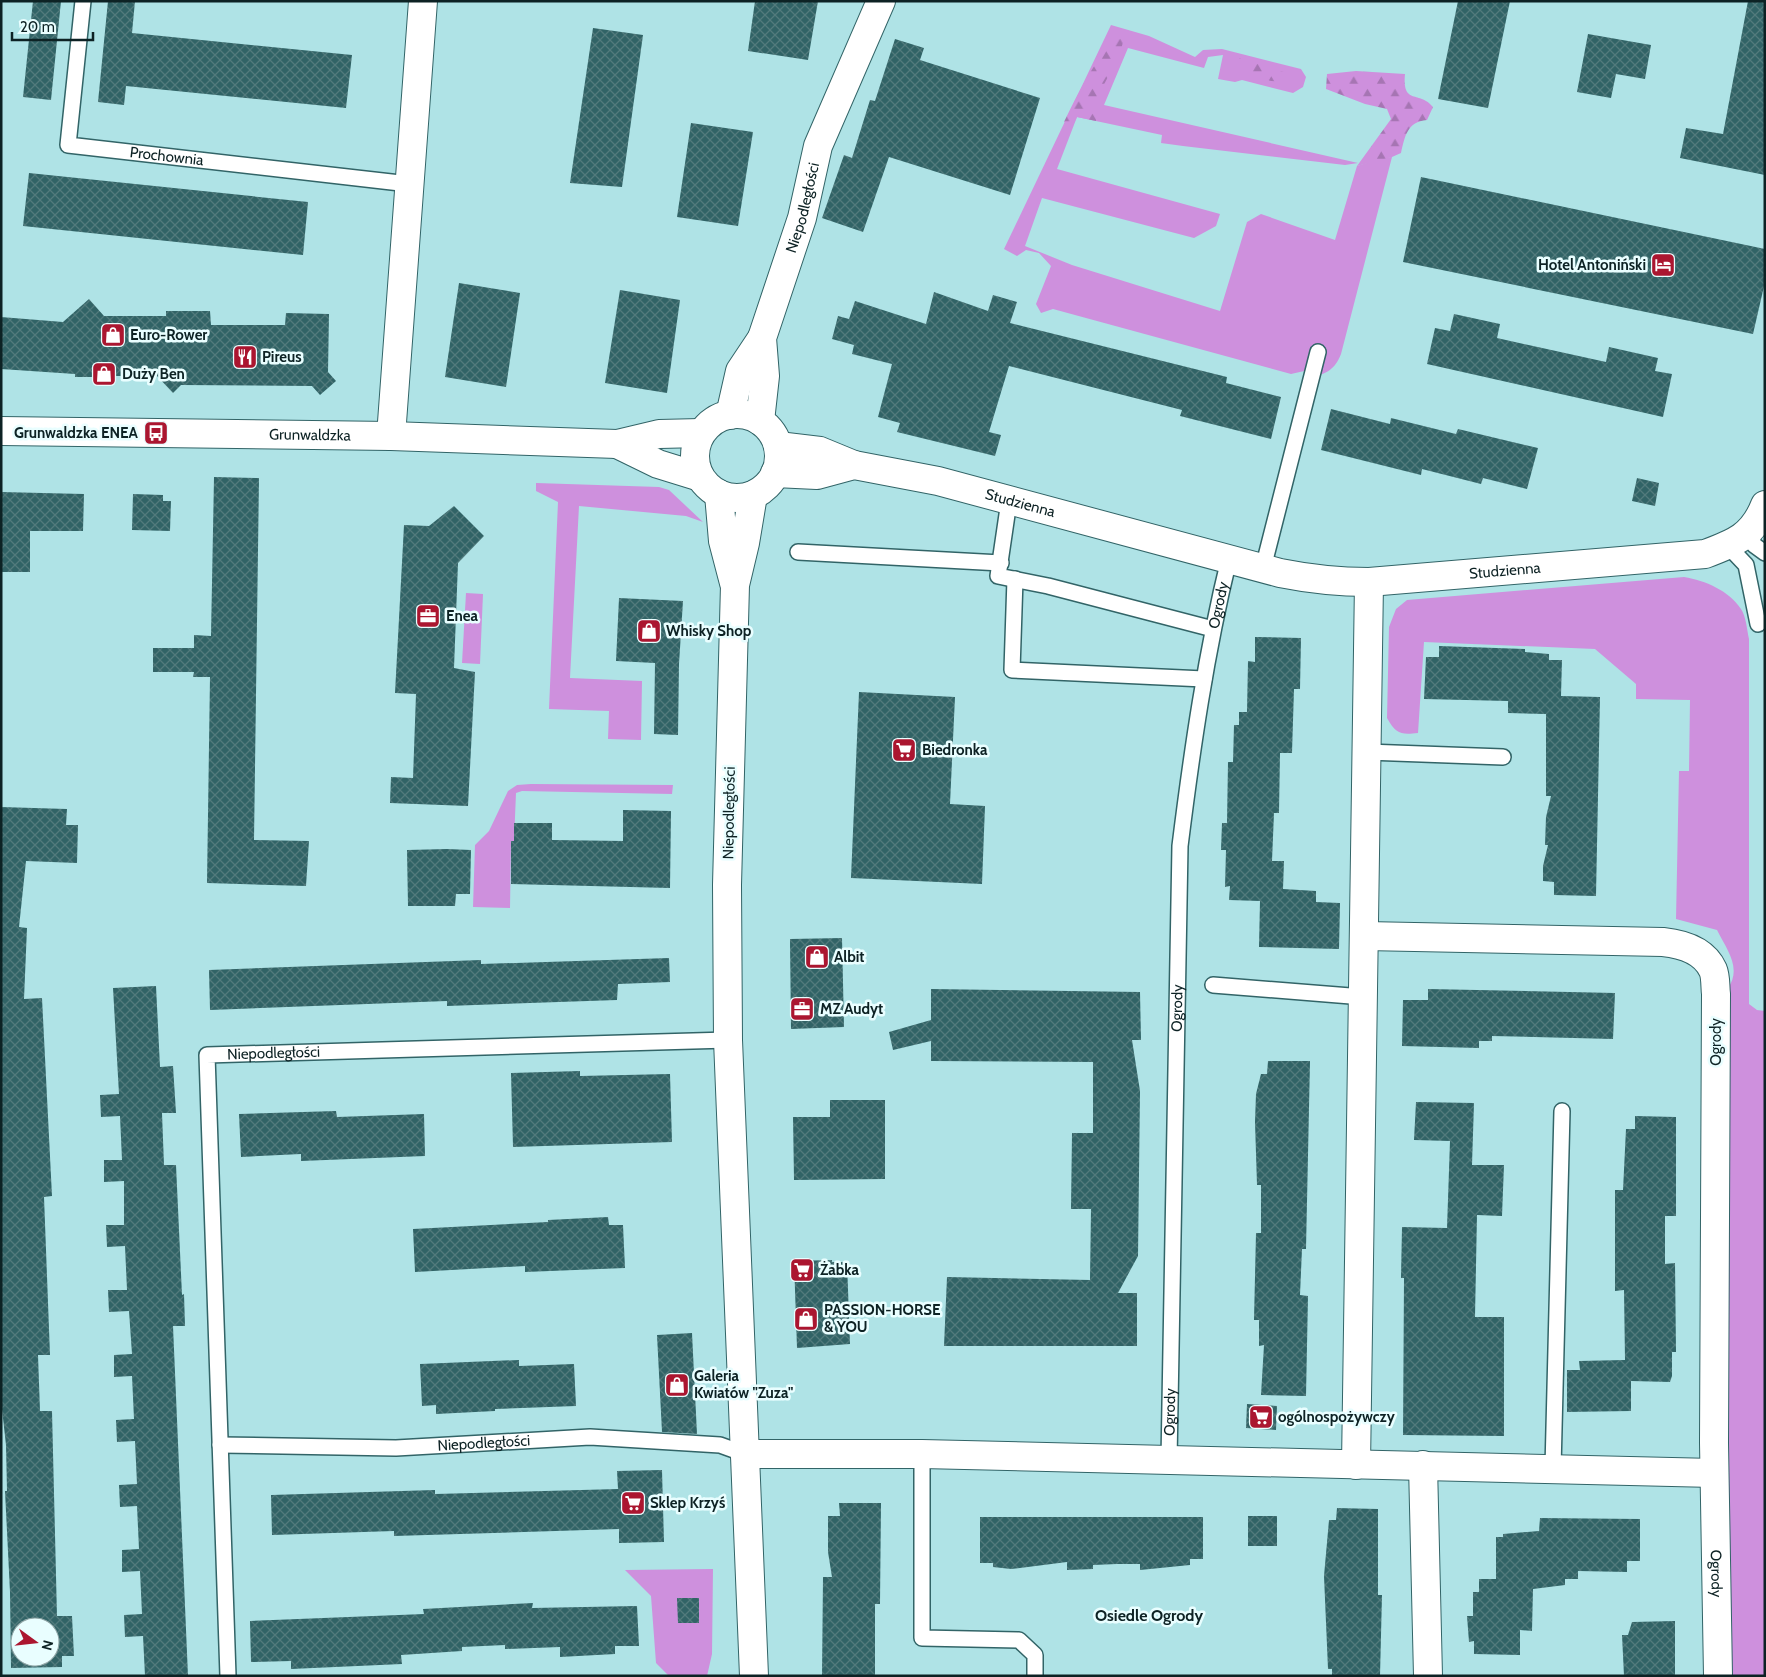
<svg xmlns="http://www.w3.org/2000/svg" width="1766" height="1677" font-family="Cabin,sans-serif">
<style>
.grass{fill:#ce90dd}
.forest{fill:url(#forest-firs)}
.building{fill:url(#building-cross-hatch);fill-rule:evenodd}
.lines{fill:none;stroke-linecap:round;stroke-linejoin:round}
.service-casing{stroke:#326467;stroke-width:18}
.minor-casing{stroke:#326467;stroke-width:30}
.tertiary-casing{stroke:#326467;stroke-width:30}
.service{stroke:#fff;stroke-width:15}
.minor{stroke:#fff;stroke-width:28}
.tertiary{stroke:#fff;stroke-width:28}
.labels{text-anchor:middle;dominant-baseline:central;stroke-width:5;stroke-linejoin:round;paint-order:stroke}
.street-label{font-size:15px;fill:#0d2224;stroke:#e9feff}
.poi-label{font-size:15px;font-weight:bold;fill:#0d2224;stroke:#e9feff;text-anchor:start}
.neighbourhood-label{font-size:16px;font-weight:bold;fill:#0d2224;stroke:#e9feff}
</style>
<defs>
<pattern id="forest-firs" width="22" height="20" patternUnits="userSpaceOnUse" patternTransform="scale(1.25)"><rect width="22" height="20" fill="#ce90dd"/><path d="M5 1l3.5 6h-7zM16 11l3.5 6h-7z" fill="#a675b3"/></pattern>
<pattern id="building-cross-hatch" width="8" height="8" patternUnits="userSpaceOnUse" patternTransform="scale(1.25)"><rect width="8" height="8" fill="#316366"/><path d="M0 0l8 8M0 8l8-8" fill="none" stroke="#527a7c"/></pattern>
</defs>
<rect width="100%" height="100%" fill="#afe3e6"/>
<!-- grass -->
<g class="grass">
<path d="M1111 25 1149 36 1195 57 1203 50 1222 49 1301 69 1306 77 1303 87 1293 93 1242 80 1235 82 1218 79 1223 55 1208 57 1204 68 1128 48 1104 105 1358 163 1345 165 1183 146 1161 143 1162 135 1077 117 1057 169 1220 214 1216 226 1194 238 1042 198 1025 246 1072 265 1220 311 1247 222 1261 214 1335 240 1357 166 1382 158 1392 157 1341 354C1335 369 1327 374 1312 377L1313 369 1291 374 1053 309 1041 313 1036 304 1051 266 1039 253 1026 250 1017 256 1004 249Z"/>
<polygon points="536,483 659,487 669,490 703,522 686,516 579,506 570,678 642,681 641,740 608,739 609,711 549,709 558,502 536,491"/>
<path d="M1684 577C1706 581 1728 590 1741 609 1746 616 1747 630 1749 639V1004L1757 1010 1765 1011V1676H1727L1728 988C1742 968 1727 950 1717 930L1676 919 1679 771H1689L1690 700 1636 699V684L1595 649 1424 642 1418 733C1401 735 1396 734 1387 718L1389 627 1396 609 1407 600Z"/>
<polygon points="466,593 483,594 480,664 462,663"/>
<polygon points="517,785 531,784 673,785 672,794 522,791 516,793 514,841 511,841 510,908 473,907 475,845 489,831 508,791"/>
<polygon points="713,1569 712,1654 707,1676 669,1676 656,1663 651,1596 625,1570"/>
</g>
<!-- forest -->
<g class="forest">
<path d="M1117 38 1124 39 1119 56 1091 109 1097 111 1096 121 1077 117 1073 125 1064 122C1079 91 1093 62 1117 38Z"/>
<polygon points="1229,56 1238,58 1297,76 1288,82 1271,81 1235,70"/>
<path d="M1356 71 1405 74C1402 106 1420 90 1433 107L1427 120C1407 122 1405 136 1401 153L1392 157 1357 166 1391 119 1387 109 1365 104 1326 89 1327 74Z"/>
</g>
<!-- building -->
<g class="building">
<polygon points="33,1 61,1 51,100 23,97"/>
<polygon points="108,1 135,1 132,33 352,55 346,108 126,86 124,105 98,102"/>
<polygon points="755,1 818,1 808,60 748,51"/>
<polygon points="1458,1 1510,1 1488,108 1438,99"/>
<polygon points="1748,1 1765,1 1765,175 1680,158 1686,128 1723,134"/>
<polygon points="593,28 643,35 622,187 570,183"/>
<polygon points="1588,34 1651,45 1645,79 1616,74 1611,98 1577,92"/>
<polygon points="895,39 924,48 920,60 1040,98 1010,195 889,157 863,232 822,218 844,155 852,158 870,100 875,101"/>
<polygon points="691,123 753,132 738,226 677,217"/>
<polygon points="29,173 308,202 303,255 23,226"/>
<polygon points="1421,177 1765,249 1765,282 1753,334 1403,262"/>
<polygon points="459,283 520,293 506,387 445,377"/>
<polygon points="620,290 680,300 667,393 605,383"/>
<polygon points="934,292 988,311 993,295 1017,302 1010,323 1227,377 1226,383 1281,397 1271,439 1180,416 1182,410 1009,366 989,432 1001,435 995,456 897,432 900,423 878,417 892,364 852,354 854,345 832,339 838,316 849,319 855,301 926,324"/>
<polygon points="89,299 104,316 166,316 166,311 210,311 211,325 285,325 286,313 329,314 328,372 336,381 320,395 312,386 181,385 173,393 157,376 115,376 112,379 103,380 99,377 75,377 75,374 1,369 1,317 63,322"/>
<polygon points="1454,314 1500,324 1497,338 1606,362 1609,347 1658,358 1655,371 1672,374 1663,417 1427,364 1435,328 1450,331"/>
<polygon points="1331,409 1390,424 1391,418 1456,434 1458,429 1538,448 1527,489 1483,478 1481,484 1422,469 1421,475 1321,450"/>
<polygon points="214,477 259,478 254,840 309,841 306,886 207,883 210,677 193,677 194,672 153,672 153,648 194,648 194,635 211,636"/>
<polygon points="1637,478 1659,483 1655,506 1632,501"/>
<polygon points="1,492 84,494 83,531 30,531 30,572 1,572"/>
<polygon points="133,494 163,495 163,501 171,501 170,531 132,530"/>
<polygon points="454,506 484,536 458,563 454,668 475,672 468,806 390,803 391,777 413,778 416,694 395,693 404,525 429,526"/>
<polygon points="619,598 683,601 679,664 678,735 654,734 655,663 616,661"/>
<polygon points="1255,637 1301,638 1300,689 1294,689 1292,753 1280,753 1279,813 1274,813 1272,861 1284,861 1283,889 1316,891 1316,902 1340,903 1339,949 1259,947 1260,901 1229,900 1230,886 1225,887 1226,850 1221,850 1222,823 1227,823 1228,762 1233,762 1234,725 1239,725 1239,712 1247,712 1248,661 1255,662"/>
<polygon points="1439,646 1525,649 1525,652 1549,654 1549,660 1562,660 1561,696 1600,697 1596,896 1554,895 1554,882 1543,881 1543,866 1548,845 1545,845 1546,817 1551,796 1546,796 1546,714 1508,713 1508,701 1424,699 1426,657 1439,657"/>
<polygon points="859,692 955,697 950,804 985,806 982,884 851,878"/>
<path d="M1 807 67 809 66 825H78L77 863 26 861 19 927 27 928 24 999 42 998 52 1196 44 1197 50 1355H38L40 1411H52L57 1616H72L74 1656H62V1667L11 1668 10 1592 5 1491H7L6 1445 1 1400ZM20 1627H50V1657H20Z"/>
<polygon points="623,810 671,811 670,888 511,884 511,841 514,841 514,823 552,823 552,840 623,841"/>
<polygon points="447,849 471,850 470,894 456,894 455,906 408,906 407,850"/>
<polygon points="842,938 844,1027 791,1029 790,939"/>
<polygon points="669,958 670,982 618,984 617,1000 447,1006 447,1001 210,1010 209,970 481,960 481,964"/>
<polygon points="156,986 160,1067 173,1066 176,1113 162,1113 164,1165 176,1165 182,1295 184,1294 185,1326 173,1326 188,1676 145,1676 143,1636 125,1637 124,1615 142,1614 140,1571 122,1572 122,1550 139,1549 137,1506 120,1507 119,1485 137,1484 135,1441 117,1442 116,1420 134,1419 132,1376 114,1377 114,1355 132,1354 129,1311 109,1312 108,1290 127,1290 125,1246 107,1247 106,1225 124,1225 124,1181 104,1182 104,1160 122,1160 120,1116 101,1117 100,1095 119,1094 113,988"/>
<polygon points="931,989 1140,992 1141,1040 1132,1040 1140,1091 1138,1256 1118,1293 1137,1293 1137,1346 944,1346 947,1277 1090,1280 1091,1209 1071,1209 1072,1133 1093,1133 1093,1062 931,1061 931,1041 893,1050 889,1032 931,1020"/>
<polygon points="1428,989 1615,993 1613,1039 1492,1036 1492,1041 1479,1041 1479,1048 1402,1046 1403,1000 1428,1000"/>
<polygon points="1268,1061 1310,1061 1306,1249 1302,1249 1300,1295 1308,1296 1306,1396 1261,1395 1264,1345 1259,1346 1259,1320 1254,1320 1256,1233 1261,1233 1261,1185 1257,1185 1255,1122 1256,1094 1261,1074 1267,1074"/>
<polygon points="580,1071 580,1076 670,1074 672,1142 513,1147 511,1073"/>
<polygon points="830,1100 885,1100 885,1179 794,1180 793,1117 830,1117"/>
<polygon points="1416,1102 1474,1103 1472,1165 1504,1165 1502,1216 1477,1215 1475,1317 1504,1317 1504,1436 1403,1435 1404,1278 1401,1278 1402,1227 1447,1228 1450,1141 1414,1140"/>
<polygon points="336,1111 337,1117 424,1114 425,1156 301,1161 301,1154 241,1157 239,1114"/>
<polygon points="1635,1116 1676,1117 1676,1216 1665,1216 1665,1264 1675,1263 1676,1352 1672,1352 1672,1376 1670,1382 1631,1381 1631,1411 1567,1412 1567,1370 1580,1370 1579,1361 1625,1360 1624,1290 1615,1291 1615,1190 1623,1190 1626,1129 1635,1129"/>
<polygon points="608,1217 609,1225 623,1225 625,1268 525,1272 525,1266 415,1272 413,1229 548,1222 548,1220"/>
<polygon points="832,1260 832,1262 847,1262 850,1344 797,1348 794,1261"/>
<polygon points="692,1333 697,1434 662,1432 657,1335"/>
<polygon points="519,1360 519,1366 574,1364 576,1406 495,1409 495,1411 436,1414 436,1405 422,1406 420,1364"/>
<polygon points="1247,1404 1277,1406 1276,1430 1246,1428"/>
<polygon points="662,1470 664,1542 619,1543 619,1529 394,1536 394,1531 272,1535 271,1495 435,1490 435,1494 618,1489 617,1471"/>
<polygon points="839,1503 881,1503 880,1604 875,1604 875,1676 822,1676 823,1577 832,1577 828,1552 828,1516 840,1516"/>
<polygon points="1337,1508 1378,1509 1378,1595 1382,1595 1380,1676 1332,1676 1332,1669 1328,1669 1324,1576 1329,1520 1336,1520"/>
<rect x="1248" y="1516" width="29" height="30"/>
<polygon points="980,1517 1203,1517 1203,1559 1190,1559 1190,1565 1140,1570 1140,1564 1117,1564 1093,1565 1093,1569 1067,1570 1067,1562 1011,1569 993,1567 993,1563 980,1563"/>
<polygon points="1540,1518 1640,1519 1640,1561 1627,1561 1627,1572 1578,1571 1578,1579 1565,1579 1565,1585 1533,1589 1532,1631 1520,1630 1520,1655 1474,1654 1474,1641 1469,1642 1467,1616 1473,1616 1473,1592 1479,1592 1479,1579 1496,1579 1496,1537 1503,1537 1503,1534 1539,1531"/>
<polygon points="677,1598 699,1598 699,1623 678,1623"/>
<polygon points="533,1603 532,1608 637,1606 639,1646 615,1646 615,1654 560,1657 560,1647 505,1649 505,1645 462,1647 462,1651 401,1655 402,1664 291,1669 291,1661 251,1662 250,1621 424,1614 423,1609"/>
<polygon points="1675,1621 1675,1676 1624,1676 1622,1635 1628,1635 1632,1622"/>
</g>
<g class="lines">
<defs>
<g id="service">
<path id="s1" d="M83 1 68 145 409 184"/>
<polyline points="1009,501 998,576 1048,586 1213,629"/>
<polyline points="1750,531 1754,545 1765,553"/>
<polyline points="1728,546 1746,565 1758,624"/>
<polyline points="798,552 1001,563"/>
<polyline points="1263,568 1318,352"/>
<polyline points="1015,579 1012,670 1204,679"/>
<polyline points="1367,752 1503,757"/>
<polyline points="1213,985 1363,997"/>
<path id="s2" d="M220 1445 396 1448 590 1437 720 1445 745 1454"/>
<polyline points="922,1454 922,1638 1019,1640 1035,1655 1035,1676"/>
<path id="s3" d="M1169 1460 1180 846C1192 750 1206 653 1229 559"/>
<polyline points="1553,1468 1562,1111"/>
<path id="s4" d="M228 1676 207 1055 728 1040"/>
</g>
<g id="minor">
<polyline points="778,446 820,451 854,465"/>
<path id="s5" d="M775 473 817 475 854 465 938 481 1280 573C1310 579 1338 582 1369 582L1705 554C1735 543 1753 536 1765 505"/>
<path id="s6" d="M1365 936 1663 942C1682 944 1704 950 1713 970 1716 977 1715 987 1716 994L1714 1443 1718 1676"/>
<polyline points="745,1454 922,1454 1714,1473"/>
<polyline points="1356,1465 1369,582"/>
<polyline points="1423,1465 1428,1676"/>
</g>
<g id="tertiary">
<circle cx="737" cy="456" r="42"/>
<polyline points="730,415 740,371 762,338"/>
<path id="s7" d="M760 421 765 376 762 338 802 218 818 146 881 1"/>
<path id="s8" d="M1 431 391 436 617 444 659 434 701 433"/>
<polyline points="391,436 423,1"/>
<polyline points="617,444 658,464 700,477"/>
<polyline points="719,494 723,541 734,583"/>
<polyline points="753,495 745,543 735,585 727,885 728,1040 754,1676"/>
</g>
</defs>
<!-- service casing -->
<use href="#service" class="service-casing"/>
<!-- minor casing -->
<use href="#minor" class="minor-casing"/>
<!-- tertiary casing -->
<use href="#tertiary" class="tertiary-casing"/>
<!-- service -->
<use href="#service" class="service"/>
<!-- minor -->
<use href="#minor" class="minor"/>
<!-- tertiary -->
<use href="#tertiary" class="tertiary"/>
</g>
<!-- icons -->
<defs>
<symbol id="hotel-square" viewBox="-11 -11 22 22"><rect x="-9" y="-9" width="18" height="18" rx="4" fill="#ab1630" stroke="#e9feff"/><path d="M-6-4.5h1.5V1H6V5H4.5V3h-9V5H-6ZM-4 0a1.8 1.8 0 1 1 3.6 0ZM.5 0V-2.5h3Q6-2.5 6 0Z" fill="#fff"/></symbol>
<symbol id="shop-square" viewBox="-11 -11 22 22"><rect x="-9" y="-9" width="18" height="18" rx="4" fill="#ab1630" stroke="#e9feff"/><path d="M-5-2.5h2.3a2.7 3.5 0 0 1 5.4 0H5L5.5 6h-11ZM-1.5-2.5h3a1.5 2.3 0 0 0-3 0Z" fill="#fff"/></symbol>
<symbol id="restaurant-square" viewBox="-11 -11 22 22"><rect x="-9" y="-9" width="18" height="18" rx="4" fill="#ab1630" stroke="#e9feff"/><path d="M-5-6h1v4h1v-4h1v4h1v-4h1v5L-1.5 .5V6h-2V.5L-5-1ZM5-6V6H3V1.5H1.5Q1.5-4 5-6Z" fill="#fff"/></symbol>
<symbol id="bus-square" viewBox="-11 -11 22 22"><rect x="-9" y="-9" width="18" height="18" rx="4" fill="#ab1630" stroke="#e9feff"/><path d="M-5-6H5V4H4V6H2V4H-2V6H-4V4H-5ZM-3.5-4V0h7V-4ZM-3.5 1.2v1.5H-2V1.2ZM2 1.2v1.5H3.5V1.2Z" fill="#fff"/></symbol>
<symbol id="office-square" viewBox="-11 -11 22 22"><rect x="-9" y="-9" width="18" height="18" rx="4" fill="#ab1630" stroke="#e9feff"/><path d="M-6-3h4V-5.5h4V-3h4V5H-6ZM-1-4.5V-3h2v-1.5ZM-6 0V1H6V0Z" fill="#fff"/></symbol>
<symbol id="supermarket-square" viewBox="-11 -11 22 22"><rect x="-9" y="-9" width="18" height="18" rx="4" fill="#ab1630" stroke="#e9feff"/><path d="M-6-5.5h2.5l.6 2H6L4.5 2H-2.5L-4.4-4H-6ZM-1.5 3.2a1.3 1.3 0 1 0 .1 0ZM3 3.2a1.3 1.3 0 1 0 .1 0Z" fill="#fff"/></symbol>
</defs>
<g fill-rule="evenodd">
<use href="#hotel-square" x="1649" y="251" width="28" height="28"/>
<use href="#shop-square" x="99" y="321" width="28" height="28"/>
<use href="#restaurant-square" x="231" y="343" width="28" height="28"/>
<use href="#shop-square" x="90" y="360" width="28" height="28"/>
<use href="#bus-square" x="142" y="419" width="28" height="28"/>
<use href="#office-square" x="414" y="602" width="28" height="28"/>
<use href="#shop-square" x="635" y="617" width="28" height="28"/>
<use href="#supermarket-square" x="890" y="736" width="28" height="28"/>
<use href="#shop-square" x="803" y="943" width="28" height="28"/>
<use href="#office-square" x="788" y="995" width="28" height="28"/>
<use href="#supermarket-square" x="788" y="1256" width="28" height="28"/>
<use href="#shop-square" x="792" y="1305" width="28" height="28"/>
<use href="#shop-square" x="663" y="1371" width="28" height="28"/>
<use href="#supermarket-square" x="1247" y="1403" width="28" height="28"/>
<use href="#supermarket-square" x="619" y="1489" width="28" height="28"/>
</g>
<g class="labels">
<!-- street labels -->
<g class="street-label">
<text stroke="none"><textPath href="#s1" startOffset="244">Prochownia</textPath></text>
<text stroke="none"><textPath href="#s7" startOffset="220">Niepodległości</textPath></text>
<text stroke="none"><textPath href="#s8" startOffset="309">Grunwaldzka</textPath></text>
<text stroke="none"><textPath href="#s5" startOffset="251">Studzienna</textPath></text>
<text stroke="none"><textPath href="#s5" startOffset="746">Studzienna</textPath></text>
<text stroke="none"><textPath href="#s3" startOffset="858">Ogrody</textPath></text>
<text transform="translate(729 813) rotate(-89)">Niepodległości</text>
<text stroke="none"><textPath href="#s3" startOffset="452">Ogrody</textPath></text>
<text transform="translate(1716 1042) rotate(-90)">Ogrody</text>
<text stroke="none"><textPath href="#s4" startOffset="688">Niepodległości</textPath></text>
<text stroke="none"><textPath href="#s3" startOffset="48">Ogrody</textPath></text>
<text stroke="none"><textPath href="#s2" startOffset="264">Niepodległości</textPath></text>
<text stroke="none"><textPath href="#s6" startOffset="962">Ogrody</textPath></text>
</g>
<!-- poi labels -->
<g class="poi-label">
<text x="1646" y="265" text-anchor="end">Hotel Antoniński</text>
<text x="130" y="335">Euro-Rower</text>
<text x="262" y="357">Pireus</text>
<text x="122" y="374">Duży Ben</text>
<text x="138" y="433" text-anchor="end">Grunwaldzka ENEA</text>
<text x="446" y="616">Enea</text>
<text x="666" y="631">Whisky Shop</text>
<text x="922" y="750">Biedronka</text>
<text x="834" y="957">Albit</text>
<text x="820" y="1009">MZ Audyt</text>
<text x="820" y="1270">Żabka</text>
<text x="824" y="1310">PASSION-HORSE<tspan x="824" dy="17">&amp; YOU</tspan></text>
<text x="694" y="1376">Galeria<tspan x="694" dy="17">Kwiatów "Zuza"</tspan></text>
<text x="1278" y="1417">ogólnospożywczy</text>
<text x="650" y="1503">Sklep Krzyś</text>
</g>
<!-- neighbourhood labels -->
<g class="neighbourhood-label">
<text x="1149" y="1615">Osiedle Ogrody</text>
</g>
</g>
<!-- border -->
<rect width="1766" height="1677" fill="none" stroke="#0d2224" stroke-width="5"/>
<!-- north arrow -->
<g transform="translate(35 1642) rotate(105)"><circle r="24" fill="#e9feff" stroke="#91a6a7"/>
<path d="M0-4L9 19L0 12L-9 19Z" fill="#ab1630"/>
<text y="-8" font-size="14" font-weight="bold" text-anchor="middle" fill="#0d2224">N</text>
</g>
<!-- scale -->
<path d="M12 32v8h81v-8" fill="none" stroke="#0d2224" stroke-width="2.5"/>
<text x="20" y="32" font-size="15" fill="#0d2224" stroke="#e9feff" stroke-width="4" paint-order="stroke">20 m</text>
</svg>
